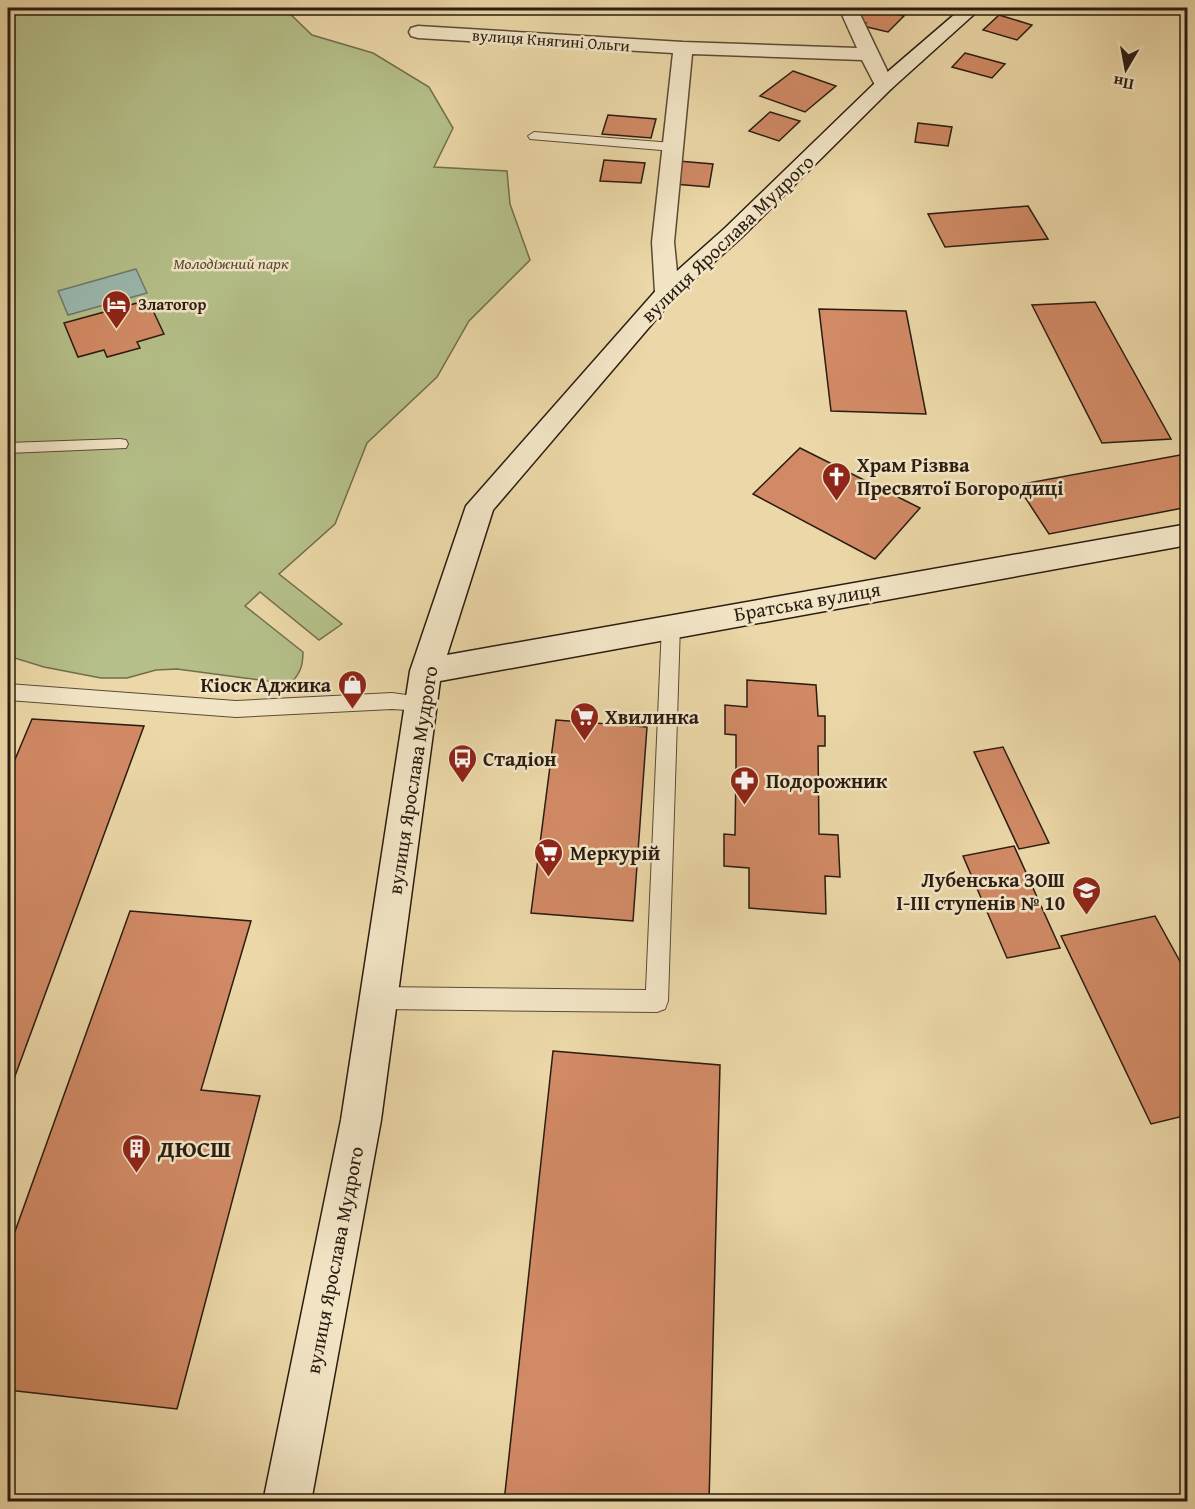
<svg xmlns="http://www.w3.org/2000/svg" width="1195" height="1509" font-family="'Gentium Book Plus',serif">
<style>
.green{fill:#b5bf89;stroke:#706e4d;stroke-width:1.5}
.water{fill:#9ab8af;stroke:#6d7a70;stroke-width:1.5}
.building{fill:#d18a65;stroke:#2a1c11;stroke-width:1.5}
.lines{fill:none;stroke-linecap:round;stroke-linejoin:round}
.lane-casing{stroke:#5a4b36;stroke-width:2}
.street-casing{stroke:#5a4b36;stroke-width:3}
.secondary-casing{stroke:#2a1c11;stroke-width:3}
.lane{fill:#f2e5c6;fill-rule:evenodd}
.street{fill:#f2e5c6;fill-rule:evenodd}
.secondary{fill:#f2e5c6;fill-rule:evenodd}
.labels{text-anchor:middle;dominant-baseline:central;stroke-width:5;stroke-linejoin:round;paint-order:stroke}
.far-street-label{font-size:16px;fill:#2a1c11;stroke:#f2e5c6}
.far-park-label{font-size:16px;font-style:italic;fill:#544d35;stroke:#f2e5c6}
.far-poi-label{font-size:16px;font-weight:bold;fill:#2a1c11;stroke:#f2e5c6;text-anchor:start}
.street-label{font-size:20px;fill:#2a1c11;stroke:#f2e5c6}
.poi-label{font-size:20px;font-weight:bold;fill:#2a1c11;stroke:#f2e5c6;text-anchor:start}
.near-poi-label{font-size:24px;font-weight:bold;fill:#2a1c11;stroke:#f2e5c6;text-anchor:start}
</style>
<rect width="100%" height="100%" fill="#ebd7a7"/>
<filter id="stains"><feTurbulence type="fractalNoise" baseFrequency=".00333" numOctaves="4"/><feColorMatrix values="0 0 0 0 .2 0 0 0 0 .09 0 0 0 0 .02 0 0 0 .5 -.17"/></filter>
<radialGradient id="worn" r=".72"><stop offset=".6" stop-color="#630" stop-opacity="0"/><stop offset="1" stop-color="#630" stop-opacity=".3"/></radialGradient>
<!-- green -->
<path class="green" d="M8 8H284L312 35 373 53 429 87 453 128 434 167 507 171 510 204 530 260 469 321 437 377 367 443 335 524 279 574 342 624 319 640 260 592 245 606 303 652C303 666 300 674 290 684L177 669 156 670 127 678H101L44 667 8 656Z"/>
<!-- water -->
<polygon class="water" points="136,269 147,293 68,315 58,291"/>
<!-- building -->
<g class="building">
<polygon points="870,8 872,8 904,16 888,32 863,26 866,23 856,20"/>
<polygon points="999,15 1032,25 1017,40 983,30"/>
<polygon points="965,53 1005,64 992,78 952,67"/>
<polygon points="793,71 836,86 805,112 760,96"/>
<polygon points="770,112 800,121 779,141 749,131"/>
<polygon points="608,115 656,119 651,138 602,134"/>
<polygon points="918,123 952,127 948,146 915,142"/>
<polygon points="604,160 645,163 641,183 600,181"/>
<polygon points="678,161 713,164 709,187 674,184"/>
<polygon points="1028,206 1048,239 945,247 928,214"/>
<polygon points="148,300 164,334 137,342 140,348 107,357 104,350 78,357 64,323"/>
<polygon points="1095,302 1171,439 1102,443 1032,305"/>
<polygon points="819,309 906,311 926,414 831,411"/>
<polygon points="800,448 920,508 875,559 753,494"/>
<polygon points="1180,455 1188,464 1188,507 1049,534 1017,485"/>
<polygon points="747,680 816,685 818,716 825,716 825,746 818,746 819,834 838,835 840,877 825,876 826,914 749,908 749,868 724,866 724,834 735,835 736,768 736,735 725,734 725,705 747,707"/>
<polygon points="32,719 144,726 8,1095 8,776"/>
<polygon points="556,720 647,727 633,921 531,913"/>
<polygon points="1003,747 1049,843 1019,849 974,752"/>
<polygon points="1014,846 1060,948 1007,958 963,856"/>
<polygon points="130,911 251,921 201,1090 260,1096 177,1409 8,1390 8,1251"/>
<polygon points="1155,916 1188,976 1188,1115 1151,1124 1061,936"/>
<polygon points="553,1051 720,1065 709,1502 504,1502"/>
</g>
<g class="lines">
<defs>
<g id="lane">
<polygon points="534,132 673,143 679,147 673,151 530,139 528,136"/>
<polygon points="120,439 126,440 128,444 126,448 8,453 8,443"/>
<polygon points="671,618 677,620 680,625 668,1001 665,1009 657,1012 379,1009 371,1006 368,998 371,990 379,987 646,990 662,625 665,620"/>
<polygon points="8,684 236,701 392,693 429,698 431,703 429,708 422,711 392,709 236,717 8,700"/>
</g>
<polygon id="street" points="839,8 857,8 894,85 891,89 877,89 862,60 692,54 674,242 679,292 675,297 667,299 659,297 655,292 652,242 673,53 418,38 411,36 409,32 411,28 418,26 683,42 857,48"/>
<polygon id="secondary" points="962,8 981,8 891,89 741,238 675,297 493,510 447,655 1188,524 1188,545 440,681 381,1120 311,1502 263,1502 341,1120 410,671 466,506 659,287 725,228 877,81"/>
</defs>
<!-- lane casing -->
<use href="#lane" class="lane-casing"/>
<!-- street casing -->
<use href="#street" class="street-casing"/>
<!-- secondary casing -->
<use href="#secondary" class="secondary-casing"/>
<!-- lane -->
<use href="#lane" class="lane"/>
<!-- street -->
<use href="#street" class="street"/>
<!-- secondary -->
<use href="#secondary" class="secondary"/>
</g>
<!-- icons -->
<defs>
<symbol id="hotel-pin" viewBox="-11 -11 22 30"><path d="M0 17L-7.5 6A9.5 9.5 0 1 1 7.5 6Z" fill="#8f2418" stroke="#f2e5c6"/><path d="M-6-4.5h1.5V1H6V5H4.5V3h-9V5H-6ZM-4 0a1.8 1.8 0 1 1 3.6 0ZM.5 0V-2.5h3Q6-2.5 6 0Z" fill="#fff"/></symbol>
<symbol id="church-pin" viewBox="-11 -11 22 30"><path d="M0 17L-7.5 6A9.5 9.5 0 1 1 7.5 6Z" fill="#8f2418" stroke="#f2e5c6"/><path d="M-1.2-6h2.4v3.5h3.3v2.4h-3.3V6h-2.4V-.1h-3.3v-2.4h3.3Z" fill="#fff"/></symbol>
<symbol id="shop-pin" viewBox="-11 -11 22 30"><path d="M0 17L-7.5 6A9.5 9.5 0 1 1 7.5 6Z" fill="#8f2418" stroke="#f2e5c6"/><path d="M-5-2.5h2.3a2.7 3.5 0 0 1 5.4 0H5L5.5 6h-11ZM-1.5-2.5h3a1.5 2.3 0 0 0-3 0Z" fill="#fff"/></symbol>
<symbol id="supermarket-pin" viewBox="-11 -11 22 30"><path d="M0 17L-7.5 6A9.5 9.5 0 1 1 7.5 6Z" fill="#8f2418" stroke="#f2e5c6"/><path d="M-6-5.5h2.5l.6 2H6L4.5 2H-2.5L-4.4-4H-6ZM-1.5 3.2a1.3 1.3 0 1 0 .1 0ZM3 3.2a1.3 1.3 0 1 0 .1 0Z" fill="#fff"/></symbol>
<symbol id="bus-pin" viewBox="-11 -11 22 30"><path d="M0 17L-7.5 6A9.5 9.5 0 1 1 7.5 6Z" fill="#8f2418" stroke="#f2e5c6"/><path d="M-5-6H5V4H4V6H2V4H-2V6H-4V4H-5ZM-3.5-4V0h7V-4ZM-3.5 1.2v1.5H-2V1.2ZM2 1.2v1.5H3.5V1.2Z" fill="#fff"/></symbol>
<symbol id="pharmacy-pin" viewBox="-11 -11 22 30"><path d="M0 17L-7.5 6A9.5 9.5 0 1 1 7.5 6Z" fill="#8f2418" stroke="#f2e5c6"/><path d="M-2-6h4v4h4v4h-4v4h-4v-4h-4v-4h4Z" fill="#fff"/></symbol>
<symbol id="school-pin" viewBox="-11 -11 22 30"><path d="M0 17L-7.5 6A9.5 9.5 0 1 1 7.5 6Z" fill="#8f2418" stroke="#f2e5c6"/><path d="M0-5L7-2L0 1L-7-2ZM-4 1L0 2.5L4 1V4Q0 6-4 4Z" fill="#fff"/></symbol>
<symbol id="building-pin" viewBox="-11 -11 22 30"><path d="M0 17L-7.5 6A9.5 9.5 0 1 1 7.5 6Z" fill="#8f2418" stroke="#f2e5c6"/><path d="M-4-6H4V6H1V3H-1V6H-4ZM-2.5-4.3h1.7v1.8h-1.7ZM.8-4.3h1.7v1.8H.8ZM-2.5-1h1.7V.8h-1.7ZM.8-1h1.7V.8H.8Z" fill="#fff"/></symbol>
</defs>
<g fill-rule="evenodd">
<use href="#hotel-pin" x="100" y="288" width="33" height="45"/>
<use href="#church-pin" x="820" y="460" width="33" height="45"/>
<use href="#shop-pin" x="336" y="668" width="33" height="45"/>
<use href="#supermarket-pin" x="568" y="700" width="33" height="45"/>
<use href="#bus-pin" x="446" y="742" width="33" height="45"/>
<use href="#pharmacy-pin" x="728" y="764" width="33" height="45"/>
<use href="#supermarket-pin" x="532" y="836" width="33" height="45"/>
<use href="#school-pin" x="1070" y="874" width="33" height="45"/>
<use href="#building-pin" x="120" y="1132" width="33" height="45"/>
</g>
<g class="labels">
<!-- far-street labels -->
<g class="far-street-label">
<text transform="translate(551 40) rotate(4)">вулиця Княгині Ольги</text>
</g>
<!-- far-park labels -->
<g class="far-park-label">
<text x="231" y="263">Молодіжний парк</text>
</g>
<!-- far-poi labels -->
<g class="far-poi-label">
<text x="138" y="304">Златогор</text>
</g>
<!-- street labels -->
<g class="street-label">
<text transform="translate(727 238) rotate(-44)">вулиця Ярослава Мудрого</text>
<text transform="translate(807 601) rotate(-10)">Братська вулиця</text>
<text transform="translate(412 780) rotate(-81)">вулиця Ярослава Мудрого</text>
<text transform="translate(334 1260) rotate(-79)">вулиця Ярослава Мудрого</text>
</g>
<!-- poi labels -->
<g class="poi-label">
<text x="857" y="464">Храм Різвва<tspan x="857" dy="23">Пресвятої Богородиці</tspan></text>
<text x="331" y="684" text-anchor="end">Кіоск Аджика</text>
<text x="605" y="716">Хвилинка</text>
<text x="483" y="758">Стадіон</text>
<text x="766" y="780">Подорожник</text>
<text x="570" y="852">Меркурій</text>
<text x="1065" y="879" text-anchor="end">Лубенська ЗОШ<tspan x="1065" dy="23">І-ІІІ ступенів № 10</tspan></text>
</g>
<!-- near-poi labels -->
<g class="near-poi-label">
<text x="158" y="1148">ДЮСШ</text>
</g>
</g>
<!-- margin -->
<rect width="1195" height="1509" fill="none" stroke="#ebd7a7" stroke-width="30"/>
<rect x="9" y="9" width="1177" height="1491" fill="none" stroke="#2a1c11" stroke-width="3"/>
<rect x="15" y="15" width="1165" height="1479" fill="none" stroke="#2a1c11" stroke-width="1.5"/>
<!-- north arrow -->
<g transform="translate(1126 69) rotate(190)" stroke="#f2e5c6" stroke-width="4.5" paint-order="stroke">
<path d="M0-4.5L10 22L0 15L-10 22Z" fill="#2a1c11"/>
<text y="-9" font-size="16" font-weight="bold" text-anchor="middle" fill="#2a1c11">Пн</text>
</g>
<rect width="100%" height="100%" filter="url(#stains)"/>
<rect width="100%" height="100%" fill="url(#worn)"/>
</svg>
